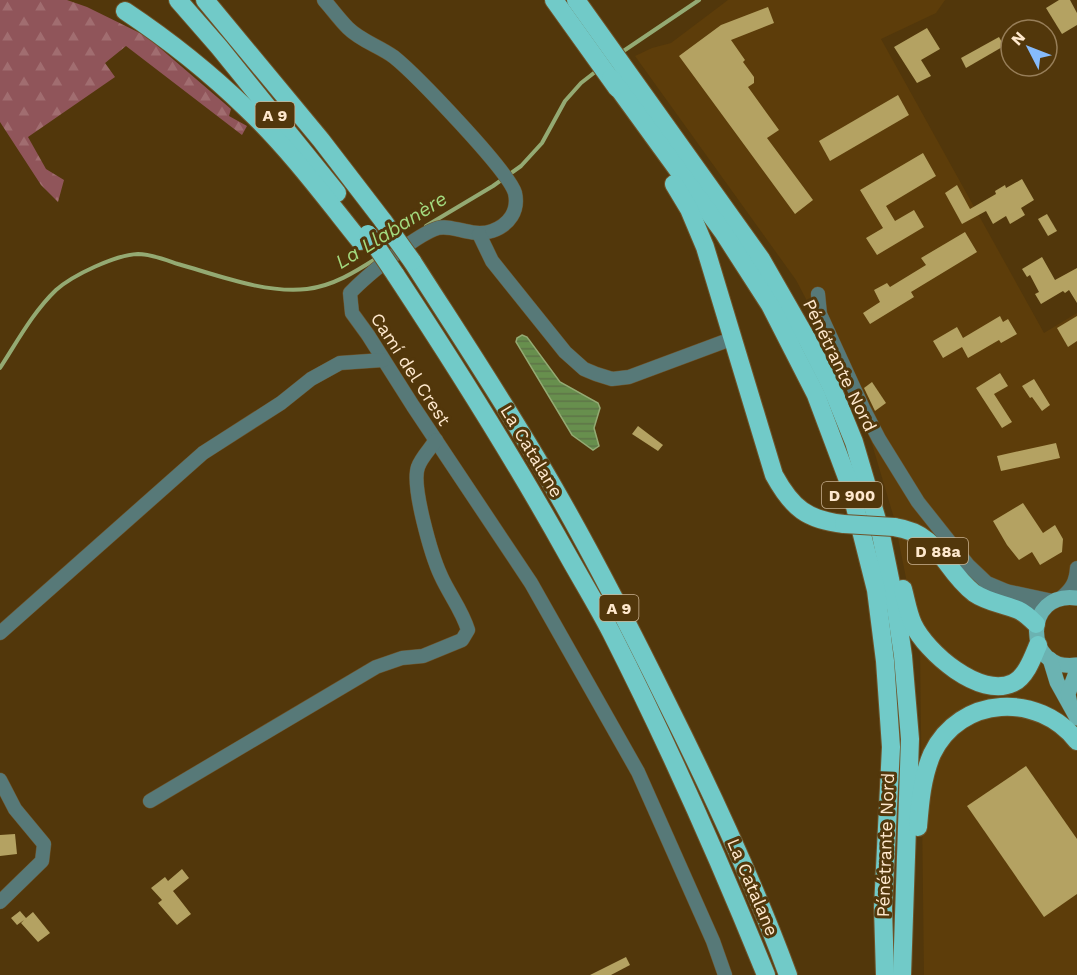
<svg xmlns="http://www.w3.org/2000/svg" width="1077" height="975" font-family="'Work Sans',sans-serif">
<style>
.built{fill:#5d3d0a}
.forest{fill:url(#forest-firs)}
.water{fill:url(#water-rules);stroke:#94aa73;stroke-width:1.5}
.lines{fill:none;stroke-linecap:round;stroke-linejoin:round}
.stream{stroke:#94aa73;stroke-width:4}
.building{fill:#b4a262}
.minor-casing{stroke:#6e532a;stroke-width:15}
.major-casing{stroke:#6e532a;stroke-width:16}
.highway-casing{stroke:#6e532a;stroke-width:20}
.minor{stroke:#577978;stroke-width:14}
.major{stroke:#6bb3b2;stroke-width:15}
.highway{stroke:#71cac8;stroke-width:18}
.highway-bridge-casing{stroke:#6e532a;stroke-width:20;stroke-linecap:butt}
.highway-bridge{stroke:#71cac8;stroke-width:18}
.labels{text-anchor:middle;dominant-baseline:central;stroke-width:6;stroke-linejoin:round;paint-order:stroke}
.shield{fill:#52370b;stroke:#cab393;stroke-width:1.5}
.shield-label{font-size:16px;font-weight:bold;fill:#fee8cd}
.street-label{font-size:18px;fill:#fee8cd;stroke:#52370b}
.water-label{font-size:20px;font-style:italic;fill:#a3da7f;stroke:#52370b}
</style>
<defs>
<pattern id="forest-firs" width="22" height="20" patternUnits="userSpaceOnUse" patternTransform="scale(1.5)"><rect width="22" height="20" fill="#90555a"/><path d="M5 1l3.5 6h-7zM16 11l3.5 6h-7z" fill="#a16d70"/></pattern>
<pattern id="water-rules" width="6" height="5" patternUnits="userSpaceOnUse" patternTransform="scale(1.5)"><rect width="6" height="5" fill="#678f4d"/><path d="M0 2.5h6" fill="none" stroke="#5e7548"/></pattern>
</defs>
<rect width="100%" height="100%" fill="#52370b"/>
<!-- built -->
<polygon class="built" points="728,0 945,0 936,13 881,39 1044,333 1077,313 1077,975 924,975 920,648 894,518 872,444 834,352 796,280 635,56 652,48 671,43"/>
<!-- forest -->
<polygon class="forest" points="0,0 67,0 87,7 146,36 231,109 229,116 247,126 242,135 126,46 105,63 115,77 28,137 46,169 64,180 58,202 41,185 0,122"/>
<!-- water -->
<polygon class="water" points="522,335 527,337 560,382 598,403 600,408 594,428 599,446 593,450 572,435 516,342 517,338"/>
<g class="lines">
<!-- stream -->
<g class="stream">
<polyline points="619,54 699,0"/>
<polyline points="426,226 493,186 521,166 542,143 565,101 581,83 599,69"/>
<path d="M0 368C17 342 33 312 56 290 73 275 115 255 138 254 151 254 166 260 178 264 217 275 266 294 307 289 333 286 355 272 377 258"/>
</g>
</g>
<!-- building -->
<g class="building">
<polygon points="1059,0 1070,0 1077,13 1077,25 1062,34 1046,8"/>
<polygon points="768,7 774,23 731,40 745,60 743,62 754,77 754,83 748,87 779,130 767,138 813,200 795,214 679,56 721,25"/>
<polygon points="927,28 940,49 921,60 931,76 917,83 894,47"/>
<polygon points="999,37 1004,46 966,68 961,58"/>
<polygon points="898,95 909,115 830,161 819,141"/>
<polygon points="923,153 936,176 886,206 895,221 914,210 924,227 877,255 866,238 883,228 860,190"/>
<polygon points="1022,179 1034,200 1021,208 1025,215 1010,224 1006,216 993,224 986,211 962,224 945,193 957,185 970,209 996,194 995,191 1005,185 1006,188"/>
<polygon points="1047,214 1057,231 1048,236 1038,219"/>
<polygon points="965,232 977,252 911,292 914,297 870,324 863,313 880,302 874,290 887,283 890,287 926,265 921,258"/>
<polygon points="1042,257 1055,280 1077,268 1077,303 1069,290 1065,293 1063,291 1041,304 1035,294 1039,292 1030,275 1027,277 1022,269"/>
<polygon points="1000,316 1003,322 1008,319 1017,334 1001,343 999,340 968,358 962,347 943,358 933,341 957,327 963,338"/>
<polygon points="1077,316 1077,341 1068,347 1057,328"/>
<polygon points="1000,373 1008,386 994,394 1012,422 1002,428 976,388"/>
<polygon points="1034,379 1050,405 1042,411 1032,397 1030,398 1022,386"/>
<polygon points="872,382 886,403 875,411 864,388"/>
<polygon points="638,426 663,445 658,451 632,434"/>
<polygon points="1056,443 1060,458 1001,471 997,456"/>
<polygon points="1023,503 1043,533 1055,525 1063,539 1062,552 1040,565 1032,552 1019,560 1007,545 993,521"/>
<polygon points="1026,766 1077,839 1077,894 1044,917 967,806"/>
<polygon points="15,834 17,854 0,856 0,835"/>
<polygon points="182,869 189,878 173,891 191,914 177,925 158,903 162,900 151,888 165,877 168,881"/>
<polygon points="20,911 26,918 33,912 50,933 38,942 21,923 24,920 17,925 11,918"/>
<polygon points="626,957 630,965 611,975 590,975"/>
</g>
<g class="lines">
<defs>
<g id="minor">
<path d="M324 0C332 9 339 19 348 28 361 41 379 46 394 57 415 74 508 170 515 193 519 211 509 225 492 231 472 238 453 224 438 228 417 234 366 276 350 293L352 313 368 335 413 406 531 583 638 772 713 941 725 975"/>
<polyline points="479,234 492,261 565,352 584,369 596,374 612,379 629,377 723,342"/>
<polyline points="818,294 820,314 863,408 879,439 918,502 968,565 987,583 1006,591"/>
<path d="M1061 598C1072 589 1076 582 1077 568"/>
<polyline points="1038,615 1025,603 1006,591 1053,601"/>
<polyline points="0,633 203,453 281,403 311,379 340,363 383,360"/>
<polyline points="0,780 15,809 44,844 42,861 0,902"/>
<path d="M150 801 376 667 402 658 423 656 462 640 468 630C462 610 449 594 441 576 432 557 411 486 418 467 421 458 430 449 436 440"/>
</g>
<g id="major">
<path d="M1077 598C1023 590 1023 673 1077 665"/>
<polyline points="1050,659 1057,682 1077,718"/>
<polyline points="1070,704 1068,694 1077,670"/>
</g>
<g id="highway">
<polyline points="178,0 219,47 337,193"/>
<polyline points="205,0 321,140 384,222"/>
<polyline points="554,0 617,88"/>
<polyline points="576,0 761,259 808,341 832,388 854,442 880,530 896,608 903,656 910,739 902,975"/>
<path d="M125 11C167 39 210 73 247 109 289 149 324 196 360 241"/>
<polyline points="611,78 723,232 770,305 816,395 849,483 876,590 885,661 891,747 883,908 885,975"/>
<path d="M674 184 689 209 705 247 774 475C792 508 807 520 844 524"/>
<path d="M412 261C460 336 510 411 554 488 595 559 632 632 668 705 712 793 754 883 788 975"/>
<path d="M395 274C455 365 513 457 566 552 581 579 597 605 611 632 668 744 719 859 766 975"/>
<path d="M894 527C941 534 942 568 974 593 987 602 1003 604 1018 610 1025 613 1031 619 1036 624"/>
<path d="M903 589C906 600 908 613 913 624 926 652 980 699 1013 683 1026 677 1033 657 1038 645"/>
<path d="M918 827C920 803 922 777 932 754 960 695 1039 692 1077 741"/>
</g>
</defs>
<!-- minor casing -->
<use href="#minor" class="minor-casing"/>
<!-- major casing -->
<use href="#major" class="major-casing"/>
<!-- highway casing -->
<use href="#highway" class="highway-casing"/>
<!-- minor -->
<use href="#minor" class="minor"/>
<!-- major -->
<use href="#major" class="major"/>
<!-- highway -->
<use href="#highway" class="highway"/>
<defs>
<g id="highway-bridge">
<polyline points="384,222 412,261"/>
<polyline points="368,234 395,274"/>
<polyline points="844,524 894,527"/>
</g>
</defs>
<!-- highway-bridge casing -->
<use href="#highway-bridge" class="highway-bridge-casing"/>
<!-- highway-bridge -->
<use href="#highway-bridge" class="highway-bridge"/>
</g>
<g class="labels">
<!-- shield labels -->
<g class="shield">
<rect x="255.5" y="102" width="39" height="26" rx="4.5"/>
<rect x="822" y="482" width="60" height="26" rx="4.5"/>
<rect x="908" y="538" width="60" height="26" rx="4.5"/>
<rect x="599.5" y="595" width="39" height="26" rx="4.5"/>
</g>
<g class="shield-label">
<text x="275" y="115">A 9</text>
<text x="852" y="495">D 900</text>
<text x="938" y="551">D 88a</text>
<text x="619" y="608">A 9</text>
</g>
<!-- street labels -->
<g class="street-label">
<text transform="translate(840 365) rotate(64)">Pénétrante Nord</text>
<text transform="translate(411 369) rotate(57)">Camí del Crest</text>
<text transform="translate(532 451) rotate(59)">La Catalane</text>
<text transform="translate(885 845) rotate(-88)">Pénétrante Nord</text>
<text transform="translate(753 887) rotate(67)">La Catalane</text>
</g>
<!-- water labels -->
<g class="water-label">
<text transform="translate(391 230) rotate(-32)">La Llabanère</text>
</g>
</g>
<!-- north arrow -->
<g transform="translate(1029 48) rotate(312)"><circle r="28" fill="#52370b" stroke="#977e59" stroke-width="1.5"/>
<path d="M0-4.5L10 22L0 15L-10 22Z" fill="#86bbfb"/>
<text y="-9" font-size="16" font-weight="bold" text-anchor="middle" fill="#fee8cd">N</text>
</g>
</svg>
